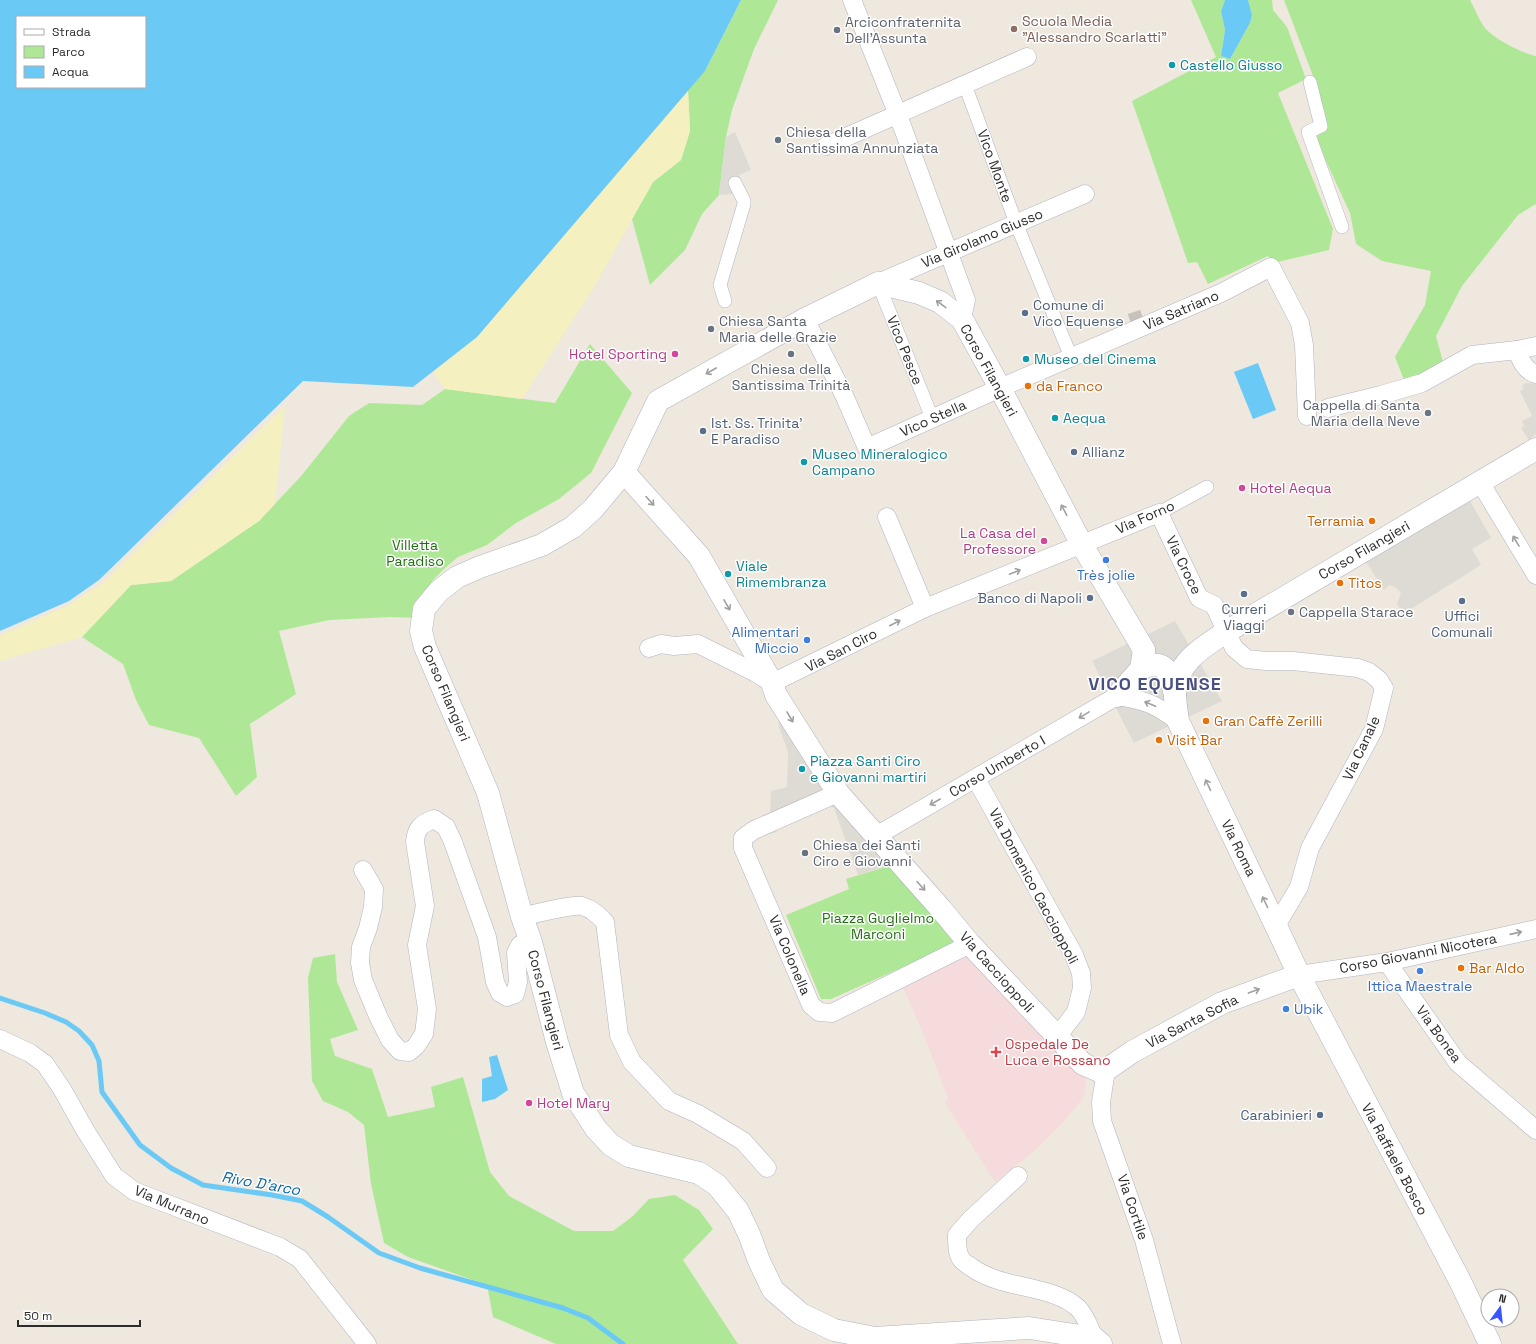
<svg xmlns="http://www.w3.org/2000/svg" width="1536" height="1344" font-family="'Space Grotesk',sans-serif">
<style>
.medical{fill:#f5dbdb}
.green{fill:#aee897}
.sand{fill:#f5f0bf}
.plaza{fill:#dedbd5}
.water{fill:#6bc9f6;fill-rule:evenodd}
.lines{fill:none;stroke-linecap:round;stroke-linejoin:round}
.stream{stroke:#6bc9f6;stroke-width:5}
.pedestrian-tunnel{stroke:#c7c2ba;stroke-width:13;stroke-dasharray:13 6;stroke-linecap:butt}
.pedestrian-casing{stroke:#b2b3c0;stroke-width:14}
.minor-casing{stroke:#b2b3c0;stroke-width:19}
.tertiary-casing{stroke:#b2b3c0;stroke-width:23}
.pedestrian{stroke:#fff;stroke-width:13}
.minor{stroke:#fff;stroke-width:18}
.tertiary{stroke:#fff;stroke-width:22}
.oneway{stroke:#a0a0a0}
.education-dot{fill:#8d6e63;stroke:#fff;stroke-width:1.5}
.worship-dot{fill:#6b7280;stroke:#fff;stroke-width:1.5}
.culture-dot{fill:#0f9aa8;stroke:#fff;stroke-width:1.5}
.service-dot{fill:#5c6f8a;stroke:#fff;stroke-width:1.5}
.hotel-dot{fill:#d1479c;stroke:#fff;stroke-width:1.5}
.food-dot{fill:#e8710a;stroke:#fff;stroke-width:1.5}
.shop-dot{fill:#3f7fe0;stroke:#fff;stroke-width:1.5}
.health-dot{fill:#e0444e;stroke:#fff;stroke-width:1.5}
.labels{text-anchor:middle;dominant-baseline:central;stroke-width:3;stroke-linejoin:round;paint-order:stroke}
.education-label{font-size:14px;fill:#785e54;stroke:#fff;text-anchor:start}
.worship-label{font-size:14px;fill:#5b616d;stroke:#fff;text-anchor:start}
.culture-label{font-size:14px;fill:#0d838f;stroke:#fff;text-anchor:start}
.street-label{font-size:14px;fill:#2c2c2c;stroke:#fff}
.service-label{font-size:14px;fill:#4e5e75;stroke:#fff;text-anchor:start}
.hotel-label{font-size:14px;fill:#b23c85;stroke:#fff;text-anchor:end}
.food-label{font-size:14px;fill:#c56008;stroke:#fff;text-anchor:start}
.park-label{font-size:14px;fill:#246f16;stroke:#fff}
.shop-label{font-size:14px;fill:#366cbe;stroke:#fff}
.health-label{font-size:14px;fill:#be3a42;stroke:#fff;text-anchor:start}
.water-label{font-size:15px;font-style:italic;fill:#0566a7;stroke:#fff}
.district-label{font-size:18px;font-weight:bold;letter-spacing:1px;fill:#495080;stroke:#fff}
</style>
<rect width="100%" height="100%" fill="#eee8de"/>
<!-- medical -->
<polygon class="medical" points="966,957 1022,1012 1085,1077 1086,1084 1084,1096 1067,1118 1035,1150 995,1182 945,1103 948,1098 921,1028 902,985"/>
<!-- green -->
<g class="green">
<polygon points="741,0 778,0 754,49 732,110 726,137 719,195 702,214 685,250 650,285 632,219 653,182 681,160 690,131 688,90 705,71"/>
<polygon points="1191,0 1225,0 1221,11 1225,30 1221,56 1230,59 1250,23 1252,15 1248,0 1272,0 1273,10 1287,27 1306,79 1278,93 1333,229 1329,250 1273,263 1268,256 1208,284 1197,262 1188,263 1132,101 1216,57"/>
<path d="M1284 0H1470C1475 9 1479 20 1485 28 1494 39 1522 53 1536 56V204L1518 215 1462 286 1436 336 1443 362 1406 385 1395 357 1425 305 1431 271 1382 261 1356 244 1350 213 1314 135 1318 89Z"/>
<polygon points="590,344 632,393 591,473 559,499 516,523 487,545 458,557 445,568 433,580 422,600 419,618 391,617 329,620 279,631 296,694 250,724 257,777 236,796 199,738 149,725 136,700 123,664 82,637 131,585 171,581 259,521 302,475 349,416 369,403 422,405 445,389 555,403"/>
<polygon points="892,865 957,943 831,999 821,999 786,915 849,889 846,879"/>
<polygon points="335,954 337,982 358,1030 330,1039 335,1056 372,1069 388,1117 435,1107 431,1087 463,1077 490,1172 509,1196 574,1231 613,1231 633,1216 649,1199 675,1195 699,1210 713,1229 683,1260 738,1344 556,1344 493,1317 487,1285 408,1257 384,1243 371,1184 364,1125 348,1112 323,1101 312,1081 308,978 313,958"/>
</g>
<!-- sand -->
<g class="sand">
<polygon points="688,90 690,131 681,160 653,182 594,287 522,399 445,389 433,372 477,337"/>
<polygon points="285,406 275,504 259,521 171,581 131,585 82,637 0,661 0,636 69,605 103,583"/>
</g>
<!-- plaza -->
<g class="plaza">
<polygon points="735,132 751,170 739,175 743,188 734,194 719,195 726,137"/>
<polygon points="1526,383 1536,384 1536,434 1529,440 1521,428 1524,426 1522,421 1532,416 1520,391 1524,389 1522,386"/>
<polygon points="1469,499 1491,538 1472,549 1481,565 1403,614 1397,604 1401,593 1396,588 1390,585 1384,590 1365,560"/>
<polygon points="1175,621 1222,701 1134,743 1092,661"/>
<polygon points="776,695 892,865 858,875 834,808 829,806 775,826 777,832 758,837 750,820 770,817 771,791 787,787 788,752 779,727"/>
</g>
<!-- water -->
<g class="water">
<path d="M0 0H741L705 71 477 337 413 387 303 381 99 580 69 601 0 631ZM17 17H145V87H17Z"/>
<polygon points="1225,0 1248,0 1252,15 1250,23 1230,59 1221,56 1225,30 1221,11"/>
<polygon points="1258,363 1276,410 1253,419 1234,372"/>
<polygon points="497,1055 508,1090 495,1099 482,1102 482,1079 492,1076 489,1057"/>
</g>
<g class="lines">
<!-- stream -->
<polyline class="stream" points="0,998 45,1013 66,1022 79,1031 92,1045 99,1061 102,1092 140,1145 171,1168 203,1185 272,1195 302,1201 328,1217 379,1253 420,1268 563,1308 588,1318 623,1344"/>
<!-- pedestrian-tunnel -->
<polyline class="pedestrian-tunnel" points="1134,312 1138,324"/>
<defs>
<g id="pedestrian">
<polyline points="1310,82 1321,126 1308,132 1342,227"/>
<polyline points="965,85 1016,223 1071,357"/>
<polyline points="878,283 932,418"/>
<polyline points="725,301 720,285 744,204 744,201 735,183"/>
<polyline points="1159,513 1207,487"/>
</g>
<g id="minor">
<polyline points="852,0 898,115 966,300 962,319"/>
<polyline points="826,146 1027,57"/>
<polyline points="878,283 1085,194"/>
<polyline points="805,319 844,395 867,448 1000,388 1221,293 1271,267 1300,323 1304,345 1307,416"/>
<path d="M1536 346 1517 350C1520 360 1525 371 1536 374"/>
<polyline points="1328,408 1381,395 1422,383 1472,355 1517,350"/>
<polyline points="1480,482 1536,575"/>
<polyline points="887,517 925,608"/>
<polyline points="649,648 661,644 674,646 698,644 756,673 772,683 925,608 1159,513 1199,598 1214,605 1234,648 1247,659 1266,661 1293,661 1358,668 1369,672 1379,680 1384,688 1374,729 1310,848 1299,887 1276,926"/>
<polyline points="976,779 1074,955 1081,973 1082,988 1076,1012 1057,1037"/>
<polyline points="838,793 754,830 743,838 743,848 811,1005 819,1012 832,1013 970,944"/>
<path d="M876 836 1117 696C1145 700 1155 704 1178 721"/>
<path d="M363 870 374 889 373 907 368 928 361 947 360 963 363 980 378 1016 390 1040 400 1051 409 1052 416 1046 424 1034 427 1009 417 945 425 906 415 842C416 828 421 824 434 819L446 827 453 842 487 937 495 982 500 993 507 997 515 994 518 982 516 953 520 945 531 942"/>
<path d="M522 917C533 914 573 904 582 906 592 909 598 915 605 922L619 1035 632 1062 669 1101 698 1114 743 1141 767 1168"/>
<polyline points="1387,962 1458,1063 1536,1130"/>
<polyline points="1299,975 1387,962 1536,929"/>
<polyline points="0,1039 30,1053 45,1064 62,1089 85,1130 114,1176 134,1191 280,1247 300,1259 367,1344"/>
<polyline points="1106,1070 1101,1102 1102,1121 1144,1240 1172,1344"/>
<path d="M1018 1176 971 1219 957 1235C957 1243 957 1253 961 1259 963 1262 968 1265 971 1267 1002 1290 1052 1284 1078 1308 1086 1316 1090 1329 1094 1338"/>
</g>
<g id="tertiary">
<polyline points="624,472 699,556 772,683 776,695 838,793 941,909 970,944 1083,1064 1099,1071 1106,1070 1132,1052 1222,1003 1299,975"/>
<path d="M1141 669C1166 657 1170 673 1175 695"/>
<polyline points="1117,696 1141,669 1144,650"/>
<polyline points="1101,1344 1094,1338 1029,1328 875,1338 834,1330 801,1314 773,1290 759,1261 749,1234 738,1211 717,1185 699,1173 629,1156 611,1145 596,1129 573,1093 557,1042 531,942 522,917 488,793 425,647 421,631 424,609 439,591 457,577 480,567 542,545 573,527 593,509 624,472 658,401 805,319 878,283 919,293 940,302 962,319 1000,388 1082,545 1144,650"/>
<path d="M1490 1344 1460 1281 1299 975 1276 926 1178 721C1177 712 1175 703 1175 694 1176 662 1203 647 1226 632L1536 449"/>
</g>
</defs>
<!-- pedestrian casing -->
<use href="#pedestrian" class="pedestrian-casing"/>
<!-- minor casing -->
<use href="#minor" class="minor-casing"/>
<!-- tertiary casing -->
<use href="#tertiary" class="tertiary-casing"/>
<!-- pedestrian -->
<use href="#pedestrian" class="pedestrian"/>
<!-- minor -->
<use href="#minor" class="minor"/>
<!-- tertiary -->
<use href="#tertiary" class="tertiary"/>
</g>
<!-- one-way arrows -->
<defs><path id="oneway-shaft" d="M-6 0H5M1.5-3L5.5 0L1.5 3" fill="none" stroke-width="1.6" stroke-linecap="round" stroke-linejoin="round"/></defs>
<g class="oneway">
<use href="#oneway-shaft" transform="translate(941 304) rotate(-143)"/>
<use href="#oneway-shaft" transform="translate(711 371) rotate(150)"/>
<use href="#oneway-shaft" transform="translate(650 501) rotate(48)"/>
<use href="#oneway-shaft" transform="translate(1064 510) rotate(-118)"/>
<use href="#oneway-shaft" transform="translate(1516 541) rotate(-121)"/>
<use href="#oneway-shaft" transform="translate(1015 572) rotate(-22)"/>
<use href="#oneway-shaft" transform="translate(727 605) rotate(60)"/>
<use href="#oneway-shaft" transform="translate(895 623) rotate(-27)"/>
<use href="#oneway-shaft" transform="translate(1150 704) rotate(-157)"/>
<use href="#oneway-shaft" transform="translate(1084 715) rotate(149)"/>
<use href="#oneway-shaft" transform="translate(790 717) rotate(59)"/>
<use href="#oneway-shaft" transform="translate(1208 785) rotate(-116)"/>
<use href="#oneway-shaft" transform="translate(935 802) rotate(150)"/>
<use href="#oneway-shaft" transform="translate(921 886) rotate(48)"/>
<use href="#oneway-shaft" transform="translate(1265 902) rotate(-116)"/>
<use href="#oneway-shaft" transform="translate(1516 933) rotate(-13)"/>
<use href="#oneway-shaft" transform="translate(1254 991) rotate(-20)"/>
</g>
<!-- markers -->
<circle class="education-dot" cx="1014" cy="29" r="4"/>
<g class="worship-dot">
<circle cx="837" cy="30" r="4"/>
<circle cx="778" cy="140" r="4"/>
<circle cx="711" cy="329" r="4"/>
<circle cx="791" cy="354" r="4"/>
<circle cx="1428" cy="413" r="4"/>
<circle cx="1291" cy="612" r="4"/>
<circle cx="805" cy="853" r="4"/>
</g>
<g class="culture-dot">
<circle cx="1172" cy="65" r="4"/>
<circle cx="1026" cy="359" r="4"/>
<circle cx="1055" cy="418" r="4"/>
<circle cx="804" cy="462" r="4"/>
<circle cx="728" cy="574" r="4"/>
<circle cx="802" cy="769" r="4"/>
</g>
<g class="service-dot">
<circle cx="1025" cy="313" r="4"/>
<circle cx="703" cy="431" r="4"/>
<circle cx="1074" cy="452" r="4"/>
<circle cx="1244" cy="594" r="4"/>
<circle cx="1090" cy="598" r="4"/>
<circle cx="1462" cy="601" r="4"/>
<circle cx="1320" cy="1115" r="4"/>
</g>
<g class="hotel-dot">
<circle cx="675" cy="354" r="4"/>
<circle cx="1242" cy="488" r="4"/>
<circle cx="1044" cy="541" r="4"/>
<circle cx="529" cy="1103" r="4"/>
</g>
<g class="food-dot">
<circle cx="1028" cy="386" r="4"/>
<circle cx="1372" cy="521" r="4"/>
<circle cx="1340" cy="583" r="4"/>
<circle cx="1206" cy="721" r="4"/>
<circle cx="1159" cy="740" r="4"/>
<circle cx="1461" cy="968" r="4"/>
</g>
<g class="shop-dot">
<circle cx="1106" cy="560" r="4"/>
<circle cx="807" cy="640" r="4"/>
<circle cx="1420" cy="971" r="4"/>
<circle cx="1286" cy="1009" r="4"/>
</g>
<path class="health-dot" d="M994 1046h4v4h4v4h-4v4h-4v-4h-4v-4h4z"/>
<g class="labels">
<!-- education labels -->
<g class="education-label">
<text x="1022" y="21">Scuola Media<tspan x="1022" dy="16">"Alessandro Scarlatti"</tspan></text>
</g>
<!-- worship labels -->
<g class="worship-label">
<text x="845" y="22">Arciconfraternita<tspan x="845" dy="16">Dell'Assunta</tspan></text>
<text x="786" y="132">Chiesa della<tspan x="786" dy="16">Santissima Annunziata</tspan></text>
<text x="719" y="321">Chiesa Santa<tspan x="719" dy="16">Maria delle Grazie</tspan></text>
<text x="791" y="369" text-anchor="middle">Chiesa della<tspan x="791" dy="16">Santissima Trinità</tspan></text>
<text x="1420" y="405" text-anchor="end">Cappella di Santa<tspan x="1420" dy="16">Maria della Neve</tspan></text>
<text x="1299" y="612">Cappella Starace</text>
<text x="813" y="845">Chiesa dei Santi<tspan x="813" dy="16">Ciro e Giovanni</tspan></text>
</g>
<!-- culture labels -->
<g class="culture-label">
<text x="1180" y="65">Castello Giusso</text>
<text x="1034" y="359">Museo del Cinema</text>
<text x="1063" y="418">Aequa</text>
<text x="812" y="454">Museo Mineralogico<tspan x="812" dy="16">Campano</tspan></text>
<text x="736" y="566">Viale<tspan x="736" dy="16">Rimembranza</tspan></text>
<text x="810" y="761">Piazza Santi Ciro<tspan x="810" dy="16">e Giovanni martiri</tspan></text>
</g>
<!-- street labels -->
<g class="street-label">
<text transform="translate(995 166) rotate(70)">Vico Monte</text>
<text transform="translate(982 238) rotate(-23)">Via Girolamo Giusso</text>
<text transform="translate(1181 310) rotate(-23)">Via Satriano</text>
<text transform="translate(905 350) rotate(68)">Vico Pesce</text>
<text transform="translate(989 370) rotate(61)">Corso Filangieri</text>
<text transform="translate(933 418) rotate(-24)">Vico Stella</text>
<text transform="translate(1145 517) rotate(-24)">Via Forno</text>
<text transform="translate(1364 550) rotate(-30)">Corso Filangieri</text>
<text transform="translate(1184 565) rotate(64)">Via Croce</text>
<text transform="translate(841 650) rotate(-27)">Via San Ciro</text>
<text transform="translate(446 693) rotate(67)">Corso Filangieri</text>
<text transform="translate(1361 748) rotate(-65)">Via Canale</text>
<text transform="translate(997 766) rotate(-30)">Corso Umberto I</text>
<text transform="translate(1239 848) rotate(64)">Via Roma</text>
<text transform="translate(1034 886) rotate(62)">Via Domenico Caccioppoli</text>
<text transform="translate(1418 953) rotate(-11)">Corso Giovanni Nicotera</text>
<text transform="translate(790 955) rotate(67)">Via Colonella</text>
<text transform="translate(997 972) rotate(48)">Via Caccioppoli</text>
<text transform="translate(546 1000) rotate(75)">Corso Filangieri</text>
<text transform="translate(1192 1021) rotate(-27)">Via Santa Sofia</text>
<text transform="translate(1439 1034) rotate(54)">Via Bonea</text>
<text transform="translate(1395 1159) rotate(62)">Via Raffaele Bosco</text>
<text transform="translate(172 1205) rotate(23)">Via Murrano</text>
<text transform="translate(1133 1207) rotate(71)">Via Cortile</text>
</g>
<!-- service labels -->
<g class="service-label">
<text x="1033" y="305">Comune di<tspan x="1033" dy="16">Vico Equense</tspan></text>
<text x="711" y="423">Ist. Ss. Trinita'<tspan x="711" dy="16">E Paradiso</tspan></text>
<text x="1082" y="452">Allianz</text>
<text x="1082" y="598" text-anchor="end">Banco di Napoli</text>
<text x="1244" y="609" text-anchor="middle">Curreri<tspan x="1244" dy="16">Viaggi</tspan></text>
<text x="1462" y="616" text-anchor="middle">Uffici<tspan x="1462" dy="16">Comunali</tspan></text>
<text x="1312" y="1115" text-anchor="end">Carabinieri</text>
</g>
<!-- hotel labels -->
<g class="hotel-label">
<text x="667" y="354">Hotel Sporting</text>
<text x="1250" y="488" text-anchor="start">Hotel Aequa</text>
<text x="1036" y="533">La Casa del<tspan x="1036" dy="16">Professore</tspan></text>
<text x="537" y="1103" text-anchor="start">Hotel Mary</text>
</g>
<!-- food labels -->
<g class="food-label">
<text x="1036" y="386">da Franco</text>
<text x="1364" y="521" text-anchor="end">Terramia</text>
<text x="1348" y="583">Titos</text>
<text x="1214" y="721">Gran Caffè Zerilli</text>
<text x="1167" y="740">Visit Bar</text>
<text x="1469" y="968">Bar Aldo</text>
</g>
<!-- park labels -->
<g class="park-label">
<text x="415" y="545">Villetta<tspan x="415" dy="16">Paradiso</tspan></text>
<text x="878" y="918">Piazza Guglielmo<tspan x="878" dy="16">Marconi</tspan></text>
</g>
<!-- shop labels -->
<g class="shop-label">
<text x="1106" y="575">Très jolie</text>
<text x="799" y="632" text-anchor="end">Alimentari<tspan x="799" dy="16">Miccio</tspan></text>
<text x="1420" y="986">Ittica Maestrale</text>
<text x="1294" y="1009" text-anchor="start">Ubik</text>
</g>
<!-- health labels -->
<g class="health-label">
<text x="1005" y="1044">Ospedale De<tspan x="1005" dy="16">Luca e Rossano</tspan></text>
</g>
<!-- water labels -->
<g class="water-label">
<text transform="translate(261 1183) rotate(10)">Rivo D'arco</text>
</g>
<!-- district labels -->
<g class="district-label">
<text x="1155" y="683">VICO EQUENSE</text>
</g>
</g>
<!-- legend -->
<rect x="16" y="16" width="130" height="72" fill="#ffffff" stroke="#ababab"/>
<rect x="24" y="29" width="20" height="6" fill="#ffffff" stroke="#ababab"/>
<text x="52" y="36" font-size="12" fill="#2c2c2c">Strada</text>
<rect x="24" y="46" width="20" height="12" fill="#aee897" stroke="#ababab"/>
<text x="52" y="56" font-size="12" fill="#2c2c2c">Parco</text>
<rect x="24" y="66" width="20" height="12" fill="#6bc9f6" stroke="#ababab"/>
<text x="52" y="76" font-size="12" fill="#2c2c2c">Acqua</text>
<!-- north arrow -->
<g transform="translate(1500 1308) rotate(15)"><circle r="19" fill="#ffffff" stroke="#ababab"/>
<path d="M0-3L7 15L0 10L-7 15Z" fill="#3a54ff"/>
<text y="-6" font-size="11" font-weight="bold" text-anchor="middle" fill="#2c2c2c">N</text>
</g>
<!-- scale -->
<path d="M18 1320v6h122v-6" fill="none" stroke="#2c2c2c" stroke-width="2"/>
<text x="24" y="1320" font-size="12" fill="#2c2c2c" stroke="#ffffff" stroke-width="3" paint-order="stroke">50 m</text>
</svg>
